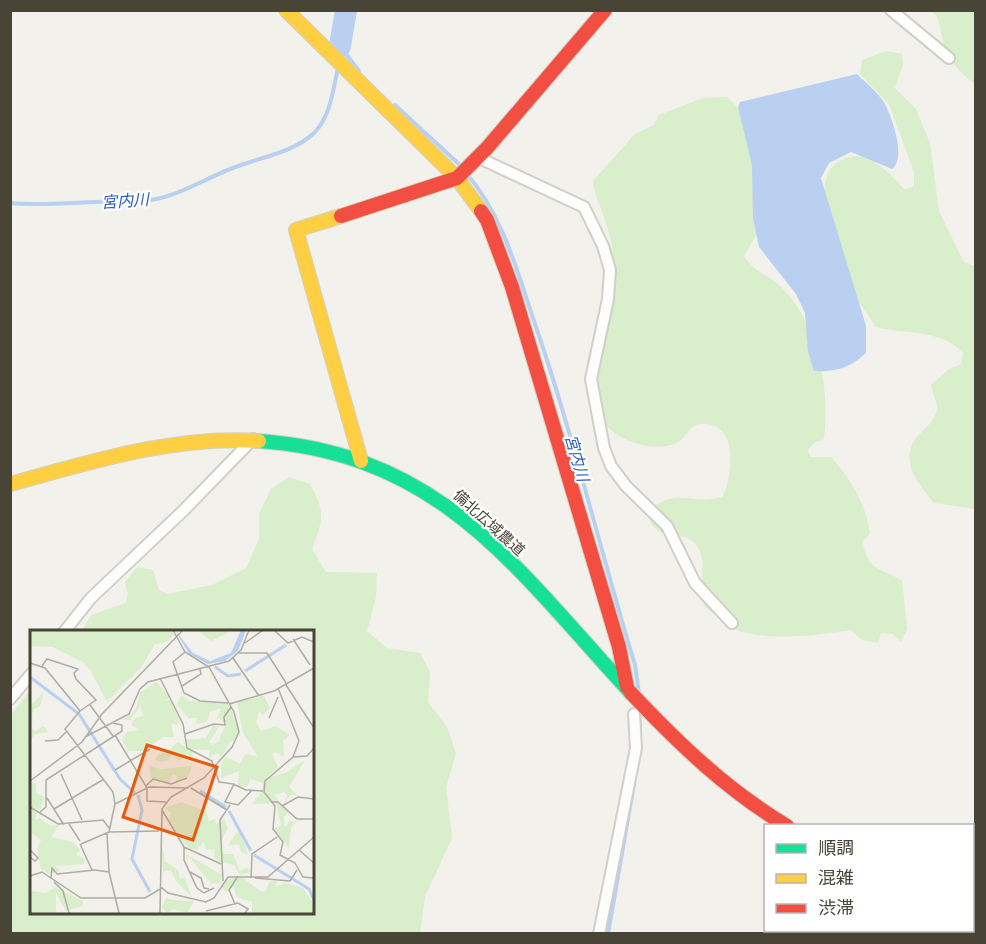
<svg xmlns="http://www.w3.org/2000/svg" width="986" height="944" font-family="Roboto,'Noto Sans JP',sans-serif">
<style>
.green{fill:#d9eeca}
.water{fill:#b9d0f1}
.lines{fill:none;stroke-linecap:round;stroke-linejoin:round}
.stream{stroke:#b9d0f1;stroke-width:4}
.river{stroke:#b9d0f1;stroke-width:22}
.street-casing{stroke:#d0cfc8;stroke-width:14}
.fast-casing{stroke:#d2d0c1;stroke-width:16}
.slow-casing{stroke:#d2d0c1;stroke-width:16}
.jam-casing{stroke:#d2d0c1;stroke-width:16}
.street{stroke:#fdfdfc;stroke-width:10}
.fast{stroke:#16e098;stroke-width:14}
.slow{stroke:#ffcf43;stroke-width:14}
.jam{stroke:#f24e42;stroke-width:14}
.labels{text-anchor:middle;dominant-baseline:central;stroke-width:4.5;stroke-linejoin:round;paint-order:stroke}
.street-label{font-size:15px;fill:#484536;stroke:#fff}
.water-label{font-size:16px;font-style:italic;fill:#2960ba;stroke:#fff}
.inset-river{fill:none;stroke:#b9d0f1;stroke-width:3}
.inset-road{fill:none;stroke:#aeaca3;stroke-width:1.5}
.view{fill:#e8590c;fill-opacity:0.15;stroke:#e8590c;stroke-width:3}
.inset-edge{fill:none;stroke:#484536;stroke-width:3}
</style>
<rect width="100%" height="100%" fill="#f2f1eb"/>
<!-- green -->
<g class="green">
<path d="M932 11H975V84C957 70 948 61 942 37 939 25 941 20 932 11Z"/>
<path d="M886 51 902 54 903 65 895 88 916 109 930 143 939 211 963 261 975 266V509L934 503C922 488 901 465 913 443 920 430 935 425 937 408 937 401 932 392 931 385L949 369 961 364 963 353C942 329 903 334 876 327 868 314 857 301 850 288 845 277 843 264 839 253 830 226 806 166 851 157 871 153 892 175 904 189L914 187V172L889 104 860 74 862 60Z"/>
<path d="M727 97 741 111 754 161 759 230 744 256C755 273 769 275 782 288 819 325 830 390 824 439L814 443 808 450 810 457H831C851 479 866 504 870 534L863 541C865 569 881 569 902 580L907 629 901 642 893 634 881 633 878 643 862 640 851 630C820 635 765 642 734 629 729 627 725 621 720 618 714 614 706 610 703 603 697 587 708 567 699 549 686 524 659 549 647 514 674 483 696 508 723 496 733 474 739 420 700 424 687 426 687 438 676 443 655 453 620 442 605 424 581 398 607 324 611 291 615 264 614 246 605 220 601 207 594 195 593 181L635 134 654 125 659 115 703 98Z"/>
<path d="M289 477 310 484C326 513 323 520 312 549L326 572 377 573 376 597 367 631 387 648 420 653 430 672 428 702 447 727 456 753 446 787 452 838 425 897 420 933H11V715L31 689 32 912H312V632H81L91 615 126 603 128 594 125 582 137 567 153 570 159 590 167 594 212 585 246 568 259 539V514L271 489Z"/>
</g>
<!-- water -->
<path class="water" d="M857 74C867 84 880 94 886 106 893 121 906 158 892 169L851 152 829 163 821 178 866 326V353C850 368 836 372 814 371L808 352 805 313 796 294 759 247 753 218 752 165 738 107 740 102Z"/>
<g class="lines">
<!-- stream -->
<g class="stream">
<polyline points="340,46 359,71"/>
<polyline points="395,105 462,167"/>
<path d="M466 173C502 214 517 270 534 321 573 434 600 550 635 665L639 693"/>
<path d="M10 203C40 206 64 203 93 202 116 201 138 204 161 198 189 191 213 174 241 165 266 156 296 151 315 132 331 115 333 89 338 68"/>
<polyline points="639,709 640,726"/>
<polyline points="608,934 635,778"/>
</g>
<!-- river -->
<polyline class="river" points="340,46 346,10"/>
<defs>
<g id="street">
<polyline points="891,10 949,58"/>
<polyline points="477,157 584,207 603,246 610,270 608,299 591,379 604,448 611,466 626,486 667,526 695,583 732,623"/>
<polyline points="64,632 91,598 184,510 253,439"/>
<polyline points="10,699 32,673"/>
<polyline points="599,934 636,748 634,714"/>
<polyline points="964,934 970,930"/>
</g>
<path id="fast" d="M259 441C443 454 517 570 631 693"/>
<g id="slow">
<polyline points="286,10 457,178 481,211"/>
<polyline points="341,216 296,230 361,461"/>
<path d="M10 484C91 462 175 435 259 441"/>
<polyline points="972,915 976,917"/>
</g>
<g id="jam">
<polyline points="481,211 487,220 512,287 619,647 627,687"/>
<polyline points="341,216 457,178 487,148 605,10"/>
<path d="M631 693C679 744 727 790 787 826"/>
</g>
</defs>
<!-- street casing -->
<use href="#street" class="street-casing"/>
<!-- fast casing -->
<use href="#fast" class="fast-casing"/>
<!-- slow casing -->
<use href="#slow" class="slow-casing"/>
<!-- jam casing -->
<use href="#jam" class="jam-casing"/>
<!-- street -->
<use href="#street" class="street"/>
<!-- fast -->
<use href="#fast" class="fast"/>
<!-- slow -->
<use href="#slow" class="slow"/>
<!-- jam -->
<use href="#jam" class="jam"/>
</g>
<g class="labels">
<!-- street labels -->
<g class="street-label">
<text transform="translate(489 523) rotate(42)">備北広域農道</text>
</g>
<!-- water labels -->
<g class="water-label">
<text transform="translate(125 201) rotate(-4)">宮内川</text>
<text transform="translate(577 458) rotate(74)">宮内川</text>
</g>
</g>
<!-- overview -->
<g transform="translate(30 630)">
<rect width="284" height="284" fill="#f2f1eb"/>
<path d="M0 0H142L144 5 137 12 125 14 112 36 77 72 61 41 53 32 23 17 0 16ZM167 0H199V2L181 11ZM126 52 140 67 135 71 140 70 149 89 148 95 141 94 144 107H133L114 121H98L92 109 96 102 110 100 101 95 105 88 113 86 111 76 100 90H93L105 80 111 62ZM14 62 10 76 3 80 2 98 5 101 14 96 18 102 5 104 0 111V76ZM151 65 159 71 198 74 201 79 208 97 206 110 200 112 191 127 188 123 179 127V120L159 119 156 110 176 108 183 95 189 97 179 112 182 115 188 112 196 94 189 88 186 90 191 78 180 82 177 92 166 94 167 88H158L147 74ZM234 66 240 78 233 85 229 82 226 92 231 101 246 96 260 105 253 111 254 127 246 122 242 124 248 137 237 148 257 142 275 130 259 157 267 165H260L254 174 257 165 254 162 244 165 258 182 254 187 255 198 259 192 267 191 261 197 259 219 244 199 251 195 246 173 222 174 232 162 233 153 220 149 217 157 208 156 209 141 191 148V134L196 127 210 134 215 124 228 127 213 103 207 72ZM148 112 162 121 163 129 158 124 149 131 142 125 138 131 129 132 125 129 129 124 118 125 136 123ZM119 135 130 139 162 136 158 147 146 151 147 146 143 144 139 153 121 148ZM0 152 6 153V163L14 167 10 180 0 176ZM151 172 176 181 179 191 185 189 186 195 194 189 198 198 192 210 193 224H203L210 241 218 237 220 242 210 245 204 235 189 232 184 227 185 219 177 220 174 212 166 220 158 217 147 205 139 190 141 183 135 178ZM2 179 7 183 5 190 9 188 21 196 29 195 21 207 43 212 50 220 46 225 55 229 54 234 25 236 31 241 19 244 11 239 7 219 11 210 0 202ZM207 202 211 204 218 225 211 222 209 214 198 216ZM130 206 135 231 148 240 150 249 155 247 161 266 146 251 141 240 133 242ZM156 224 192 245 190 254 181 253 158 226V236ZM213 248 230 261 235 262 240 251H247L245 257 255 253 273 258 283 273V283H222V272L206 267 204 256 196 262 191 257 196 249ZM25 257 53 271 52 276 36 281 26 263V283H0V261L16 263ZM136 268 142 270 164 271 157 283 144 279 137 283 132 277Z" fill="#d9eeca"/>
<path d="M145 0 163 23 180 31 201 23 211 0H216L208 21 195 31 178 34 159 24Z" fill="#b9d0f1"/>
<path class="inset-river" d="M185 37 198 46 211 44M215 41 256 15M0 47 49 84 90 149 105 163M170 161 196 177M108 165 112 180 102 229 120 262M199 181 221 221M224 225 279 259 284 270"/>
<path class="inset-road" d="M244 0 258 13 272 7 284 12M263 9 280 35M215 13 233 0M155 22 143 32 154 63 170 71 198 73M208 23H237L256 53M203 28 229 66M0 33 15 38 50 81M12 36 17 29 48 39 44 43 46 49 66 70 50 81 35 99 83 162 85 174 79 202M130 48 153 94 157 118 182 131 189 152 204 154 195 172 208 175 222 160M256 55 284 98M152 56 171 44 170 39M248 58 269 111 263 127 235 151 234 162 245 176 243 199 253 212 250 225 265 233 273 247 284 248M199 74 244 61 284 38M60 75 83 106M239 88 248 67M155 104 184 94 195 95 194 87 201 77M85 105 117 158V171L136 172M55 107 99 84 110 59 118 52 199 31 211 20 219 0M15 111 28 110 36 102M263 127 277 126 284 118M85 140 120 119M31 144 52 190M0 151 52 112 72 84 153 0M203 154 216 160 233 161M116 156 123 149 141 154 157 148M161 158 197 180M17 168 34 195M241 172H248L267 189H284M85 174 119 157 158 158M252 176 268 167 284 169M0 177 28 194 73 190 79 198M24 179 74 149M132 180 154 217V230L167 258 174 263 184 258M10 182 16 177V150L92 101V95L83 93M39 194 50 211M77 203 79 242 89 283M50 214 62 240M51 214 79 202 129 201M154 217 191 234M0 220 8 228 5 231 0 227M269 220 284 233M160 242 171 248 174 258 179 259M0 246 12 242 51 268H115L132 258 138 263 176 272 184 268 198 247H238L284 207M221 248 222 224 247 207M225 248 260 251 267 240M21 249 22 238 27 244 65 240 79 242M193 251 190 190 200 175M24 252 33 261 39 283M205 274 199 260 208 246M176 281 208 273 218 279 215 283M130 283 132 179 141 167 174 148 202 117 209 102 204 82 179 37 155 22 143 0"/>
<path class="view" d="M117 115 187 137 163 210 93 187Z"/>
<rect width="284" height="284" class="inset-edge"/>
</g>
<!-- border -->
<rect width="986" height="944" fill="none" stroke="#484536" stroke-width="24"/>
<!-- legend -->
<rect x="764" y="824" width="210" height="108" fill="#ffffff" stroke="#b6b5af" stroke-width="1.5"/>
<rect x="776" y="844" width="30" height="9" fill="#16e098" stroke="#b6b5af" stroke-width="1.5"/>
<text x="818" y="854" font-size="18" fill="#484536">順調</text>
<rect x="776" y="874" width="30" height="9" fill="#ffcf43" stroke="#b6b5af" stroke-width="1.5"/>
<text x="818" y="884" font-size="18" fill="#484536">混雑</text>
<rect x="776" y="904" width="30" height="9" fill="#f24e42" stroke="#b6b5af" stroke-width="1.5"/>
<text x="818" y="914" font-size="18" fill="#484536">渋滞</text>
</svg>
